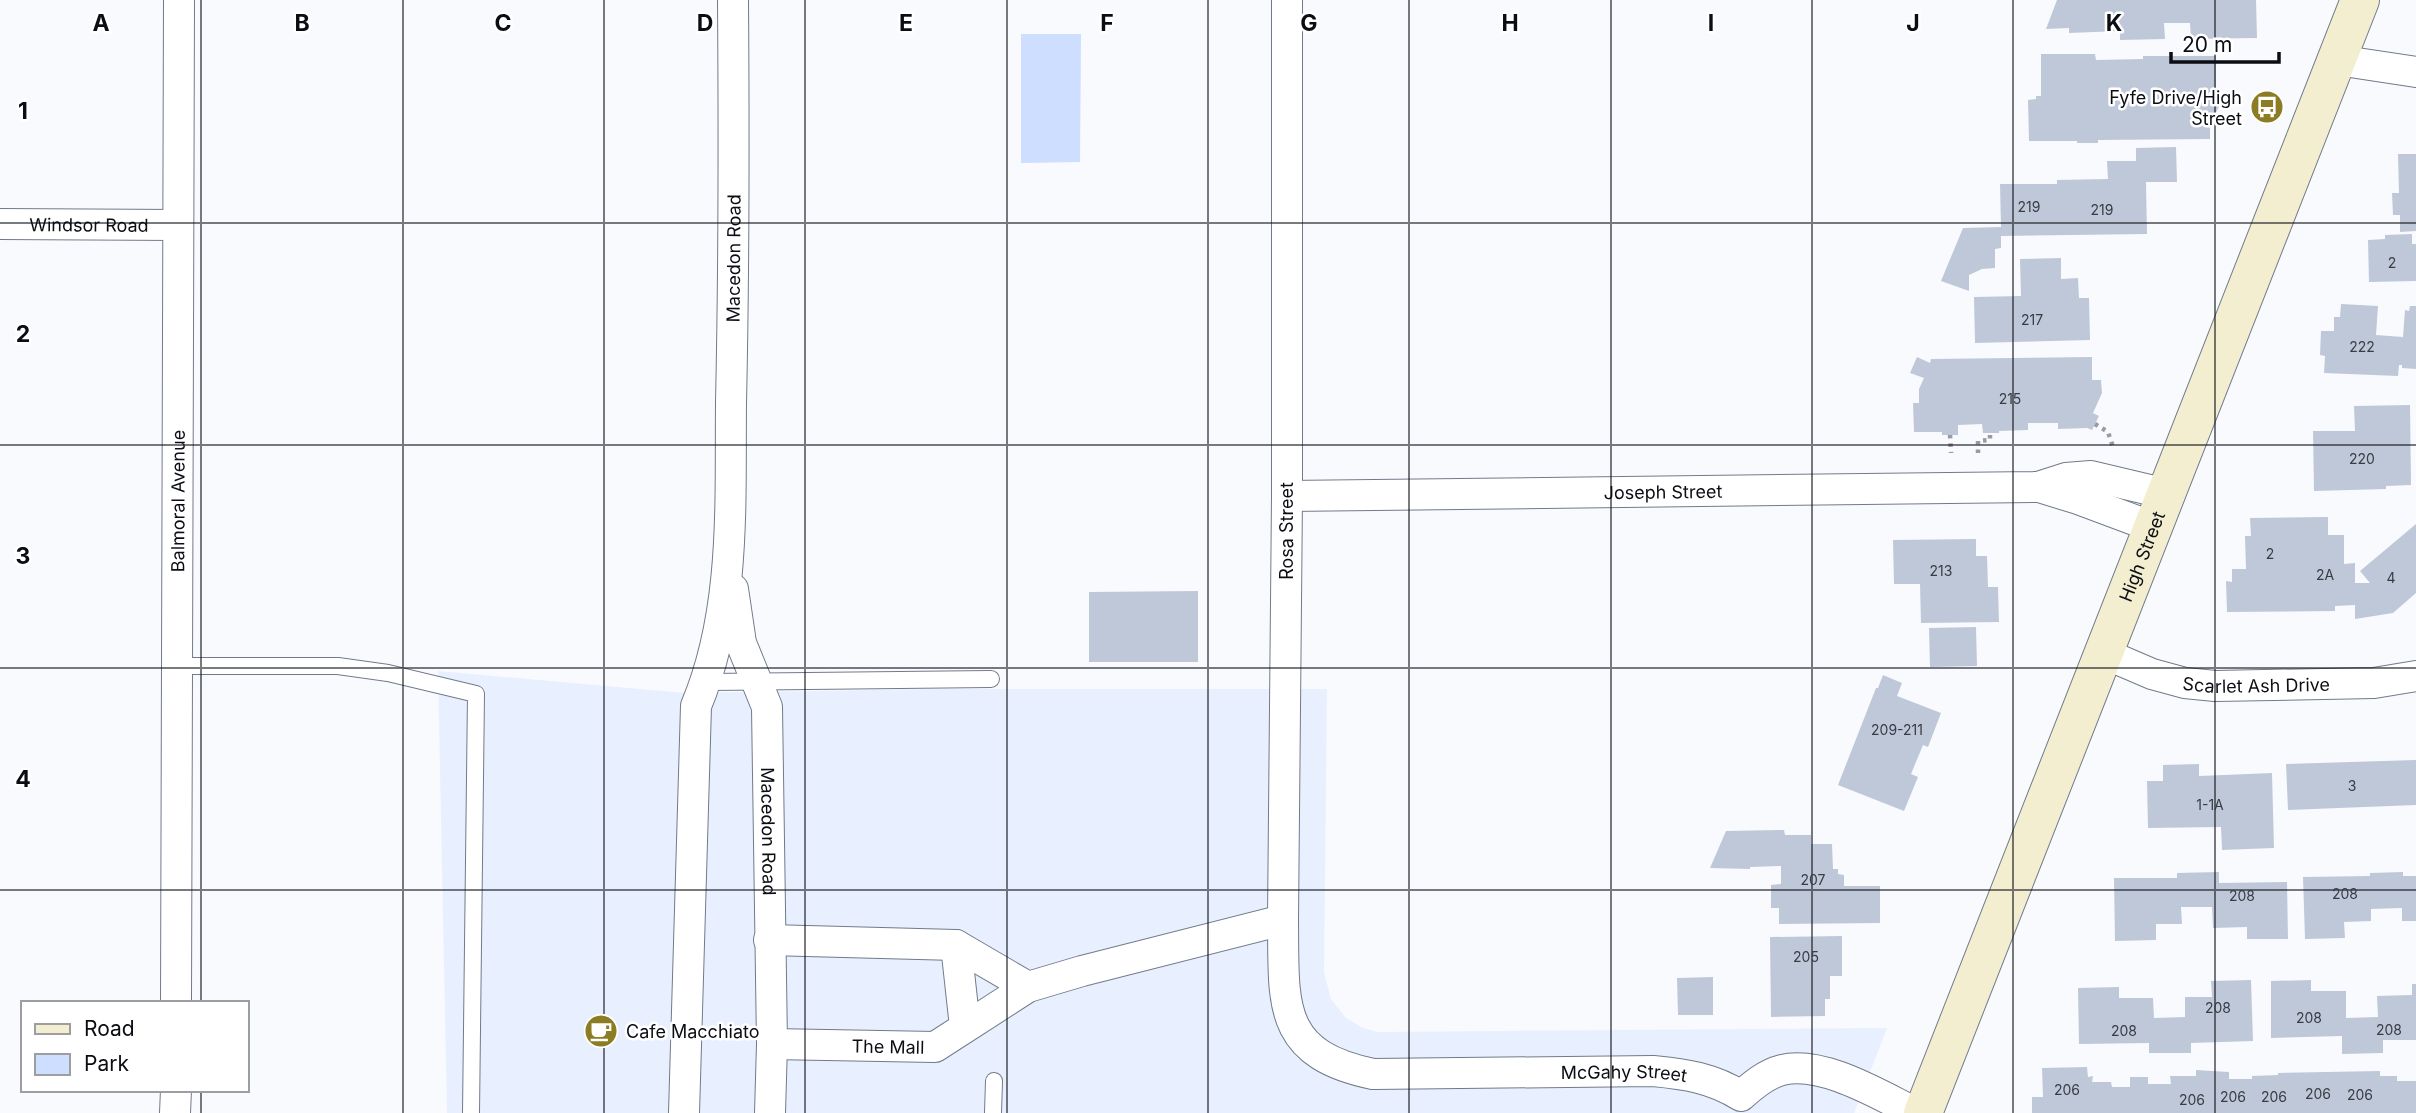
<svg xmlns="http://www.w3.org/2000/svg" width="2416" height="1113" font-family="Inter,sans-serif">
<style>
.built{fill:#e8f0ff}
.green{fill:#cddefe}
.building{fill:#bfc8d9}
.lines{fill:none;stroke-linecap:round;stroke-linejoin:round}
.lane-casing{stroke:#727a8a;stroke-width:18}
.street-casing{stroke:#727a8a;stroke-width:32}
.secondary-casing{stroke:#727a8a;stroke-width:40}
.path{stroke:#999ba0;stroke-width:4.5;stroke-dasharray:3.5 5;stroke-linecap:butt}
.lane{stroke:#fff;stroke-width:16}
.street{stroke:#fff;stroke-width:30}
.secondary{stroke:#f3eed0;stroke-width:38}
.grid{fill:none;stroke:#0b0d13;stroke-width:2;stroke-opacity:0.55}
.labels{text-anchor:middle;dominant-baseline:central;stroke-width:5;stroke-linejoin:round;paint-order:stroke}
.number-label{font-size:14px;fill:#383c44}
.poi-label{font-size:18px;fill:#0b0d13;stroke:#fff;text-anchor:end}
.street-label{font-size:18px;fill:#0b0d13;stroke:#fff}
.grid-label{font-size:23px;text-anchor:middle;font-weight:bold;fill:#0b0d13;stroke:#fff;stroke-width:5;stroke-linejoin:round;paint-order:stroke}
</style>
<rect width="100%" height="100%" fill="#f8fafe"/>
<!-- built -->
<polygon class="built" points="438,671 685,693 938,689 1327,689 1324,972 1331,999 1346,1018 1363,1028 1378,1032 1887,1028 1854,1113 447,1113"/>
<!-- green -->
<polygon class="green" points="1021,34 1081,34 1080,162 1021,163"/>
<!-- building -->
<g class="building">
<polygon points="2057,0 2256,0 2257,38 2191,39 2190,23 2164,23 2165,39 2120,40 2120,31 2069,33 2069,28 2046,29"/>
<polygon points="2041,54 2095,54 2096,60 2143,59 2143,56 2216,56 2216,92 2209,92 2209,98 2221,103 2213,118 2210,117 2210,139 2098,140 2098,143 2077,143 2077,141 2029,141 2028,100 2036,99 2036,96 2041,96"/>
<polygon points="2176,147 2177,182 2146,182 2147,234 2001,236 2001,248 1995,249 1995,268 1982,269 1969,275 1969,291 1941,281 1963,228 2001,227 2000,184 2057,184 2057,180 2108,179 2107,161 2136,161 2136,148"/>
<polygon points="2398,154 2416,154 2416,231 2400,232 2400,215 2393,215 2392,193 2399,193"/>
<polygon points="2412,234 2412,244 2416,244 2416,281 2369,282 2368,240 2385,239 2385,235"/>
<polygon points="2061,258 2061,279 2078,278 2079,298 2089,298 2090,340 1975,343 1974,297 2021,296 2020,259"/>
<polygon points="2341,304 2378,306 2376,335 2403,337 2405,310 2409,311 2410,306 2416,306 2416,369 2402,368 2402,365 2399,365 2398,376 2324,373 2325,356 2320,355 2321,331 2334,331 2334,317 2340,317"/>
<polygon points="1917,357 1930,363 1931,359 2092,357 2092,380 2101,380 2102,393 2093,413 2099,416 2092,430 2087,428 2058,429 2058,423 2028,423 2028,430 1999,431 1999,433 1983,433 1982,424 1958,425 1958,435 1942,435 1942,432 1914,432 1913,403 1919,403 1919,389 1924,378 1910,373"/>
<polygon points="2410,405 2411,485 2386,486 2386,489 2314,491 2313,431 2355,431 2354,406"/>
<polygon points="2328,517 2328,535 2344,535 2344,564 2355,563 2355,583 2370,583 2360,571 2416,524 2416,593 2393,613 2355,619 2355,605 2335,606 2335,611 2227,612 2226,581 2232,582 2232,569 2246,569 2245,536 2251,536 2250,518"/>
<polygon points="1976,539 1976,556 1987,556 1988,587 1998,587 1999,622 1921,623 1920,584 1894,584 1893,540"/>
<polygon points="1198,591 1198,662 1089,662 1089,592"/>
<polygon points="1976,627 1977,666 1930,667 1929,628"/>
<polygon points="1883,675 1902,683 1897,696 1941,713 1928,747 1923,745 1911,774 1918,777 1904,811 1838,785 1876,688 1878,688"/>
<polygon points="2416,760 2416,805 2288,810 2286,764"/>
<polygon points="2199,764 2199,776 2272,773 2274,848 2222,850 2221,827 2148,828 2147,781 2163,781 2163,765"/>
<polygon points="1784,830 1785,835 1811,835 1811,844 1832,844 1833,869 1838,869 1838,874 1844,875 1844,886 1880,886 1880,923 1779,924 1779,908 1771,908 1771,885 1781,884 1781,866 1750,867 1750,869 1710,868 1726,831"/>
<polygon points="2219,872 2219,883 2287,882 2288,939 2247,939 2247,927 2213,928 2212,907 2181,907 2182,924 2156,924 2156,940 2115,941 2114,878 2177,878 2177,873"/>
<polygon points="2403,872 2403,876 2416,876 2416,921 2402,921 2402,908 2371,909 2371,921 2344,922 2345,938 2305,939 2303,877 2370,876 2370,873"/>
<polygon points="1842,936 1842,976 1830,976 1830,999 1825,999 1825,1016 1771,1017 1770,937"/>
<polygon points="1713,977 1713,1015 1678,1015 1677,978"/>
<polygon points="2251,980 2253,1041 2191,1043 2191,1053 2149,1053 2149,1043 2079,1044 2078,988 2119,987 2119,998 2153,998 2154,1018 2185,1017 2185,997 2212,997 2211,981"/>
<polygon points="2311,980 2311,991 2346,991 2346,1018 2378,1017 2377,996 2412,995 2412,984 2416,984 2416,1040 2383,1040 2383,1053 2342,1054 2342,1036 2271,1038 2271,981"/>
<polygon points="2087,1067 2088,1077 2093,1076 2092,1082 2111,1082 2112,1087 2130,1087 2130,1077 2148,1077 2148,1084 2171,1084 2170,1076 2196,1076 2196,1070 2229,1072 2229,1079 2252,1079 2252,1076 2278,1075 2278,1073 2380,1071 2380,1076 2397,1076 2397,1081 2416,1081 2416,1113 2032,1113 2032,1097 2043,1097 2042,1068"/>
</g>
<g class="lines">
<defs>
<g id="lane">
<polyline points="177,666 338,666 388,673 476,694 471,1113"/>
<polyline points="707,682 991,679"/>
<polyline points="993,1113 994,1081"/>
</g>
<g id="street">
<path id="s1" d="M1287 0V496L1283 920C1284 1004 1276 1054 1373 1074L1653 1071C1685 1074 1713 1078 1741 1096 1753 1085 1766 1074 1782 1070 1823 1060 1881 1096 1916 1113"/>
<polyline points="2337,60 2416,72"/>
<path id="s2" d="M0 224 178 225"/>
<polyline points="2039,487 2078,499 2153,527"/>
<path id="s3" d="M1287 496 2038 487 2066 478 2091 476 2167 494"/>
<path id="s4" d="M733 589 741 643 767 707 772 1044 770 1113"/>
<path id="s5" d="M2103 653 2152 674 2185 683 2215 686 2374 683 2416 676"/>
<polyline points="769,940 956,945 1028,987"/>
<polyline points="956,945 965,1027"/>
<path id="s6" d="M176 1003 179 0"/>
<path id="s7" d="M772 1044 935 1047 1028 987 1082 971 1283 920"/>
<polyline points="175,1113 176,1090"/>
<path id="s8" d="M684 1113 696 706C736 611 730 504 731 403 734 268 734 134 733 0"/>
</g>
<g id="secondary">
<path id="s9" d="M1923 1113 2360 0"/>
</g>
</defs>
<!-- lane casing -->
<use href="#lane" class="lane-casing"/>
<!-- street casing -->
<use href="#street" class="street-casing"/>
<!-- secondary casing -->
<use href="#secondary" class="secondary-casing"/>
<!-- path -->
<g class="path">
<polyline points="2095,424 2108,432 2113,447"/>
<polyline points="1950,435 1951,453"/>
<polyline points="1978,453 1978,441 1990,440 1990,433"/>
</g>
<!-- lane -->
<use href="#lane" class="lane"/>
<!-- street -->
<use href="#street" class="street"/>
<!-- secondary -->
<use href="#secondary" class="secondary"/>
</g>
<!-- grid -->
<path class="grid" d="M201 0V1003M403 0V1113M604 0V1113M805 0V1113M1007 0V1113M1208 0V1113M1409 0V1113M1611 0V1113M1812 0V1113M2013 0V1113M2215 0V1113M0 223H2416M0 445H2416M0 668H2416M0 890H2416M201 1090V1113"/>
<!-- icons -->
<defs>
<symbol id="bus-disc" viewBox="-11 -11 22 22"><circle r="9.5" fill="#8c7d24" stroke="#fff"/><path d="M-5-6H5V4H4V6H2V4H-2V6H-4V4H-5ZM-3.5-4V0h7V-4ZM-3.5 1.2v1.5H-2V1.2ZM2 1.2v1.5H3.5V1.2Z" fill="#fff"/></symbol>
<symbol id="cafe-disc" viewBox="-11 -11 22 22"><circle r="9.5" fill="#8c7d24" stroke="#fff"/><path d="M-5.5-4.5H6V0H3Q3 3.5 0 3.5H-2.5Q-5.5 3.5-5.5 0ZM3-3.2v2h1.7v-2ZM-6 4.5H4V6H-6Z" fill="#fff"/></symbol>
</defs>
<g fill-rule="evenodd">
<use href="#bus-disc" x="2248" y="88" width="38" height="38"/>
<use href="#cafe-disc" x="582" y="1012" width="38" height="38"/>
</g>
<g class="labels">
<!-- number labels -->
<g class="number-label">
<text x="2029" y="206">219</text>
<text x="2102" y="209">219</text>
<text x="2392" y="262">2</text>
<text x="2032" y="319">217</text>
<text x="2362" y="346">222</text>
<text x="2010" y="398">215</text>
<text x="2362" y="458">220</text>
<text x="2270" y="553">2</text>
<text x="1941" y="570">213</text>
<text x="2325" y="574">2A</text>
<text x="2391" y="577">4</text>
<text x="1897" y="729">209-211</text>
<text x="2352" y="785">3</text>
<text x="2210" y="804">1-1A</text>
<text x="1813" y="879">207</text>
<text x="2345" y="893">208</text>
<text x="2242" y="895">208</text>
<text x="1806" y="956">205</text>
<text x="2218" y="1007">208</text>
<text x="2309" y="1017">208</text>
<text x="2389" y="1029">208</text>
<text x="2124" y="1030">208</text>
<text x="2067" y="1089">206</text>
<text x="2318" y="1093">206</text>
<text x="2360" y="1094">206</text>
<text x="2233" y="1096">206</text>
<text x="2274" y="1096">206</text>
<text x="2192" y="1099">206</text>
</g>
<!-- poi labels -->
<g class="poi-label">
<text x="2242" y="97">Fyfe Drive/High<tspan x="2242" dy="21">Street</tspan></text>
<text x="626" y="1031" text-anchor="start">Cafe Macchiato</text>
</g>
<!-- street labels -->
<g class="street-label">
<text stroke="none"><textPath href="#s2" startOffset="89">Windsor Road</textPath></text>
<text stroke="none"><textPath href="#s8" startOffset="859">Macedon Road</textPath></text>
<text stroke="none"><textPath href="#s3" startOffset="376">Joseph Street</textPath></text>
<text stroke="none"><textPath href="#s6" startOffset="502">Balmoral Avenue</textPath></text>
<text transform="translate(1286 531) rotate(-90)">Rosa Street</text>
<text stroke="none"><textPath href="#s9" startOffset="598">High Street</textPath></text>
<text stroke="none"><textPath href="#s5" startOffset="159">Scarlet Ash Drive</textPath></text>
<text stroke="none"><textPath href="#s4" startOffset="248">Macedon Road</textPath></text>
<text stroke="none"><textPath href="#s7" startOffset="116">The Mall</textPath></text>
<text stroke="none"><textPath href="#s1" startOffset="1374">McGahy Street</textPath></text>
</g>
</g>
<g class="grid-label">
<text x="101" y="31">A</text>
<text x="302" y="31">B</text>
<text x="503" y="31">C</text>
<text x="705" y="31">D</text>
<text x="906" y="31">E</text>
<text x="1107" y="31">F</text>
<text x="1309" y="31">G</text>
<text x="1510" y="31">H</text>
<text x="1711" y="31">I</text>
<text x="1913" y="31">J</text>
<text x="2114" y="31">K</text>
<text x="23" y="119">1</text>
<text x="23" y="342">2</text>
<text x="23" y="564">3</text>
<text x="23" y="787">4</text>
</g>
<!-- legend -->
<rect x="21" y="1001" width="228" height="91" fill="#ffffff" stroke="#9d9ea1" stroke-width="2"/>
<rect x="35" y="1024" width="35" height="10" fill="#f3eed0" stroke="#9d9ea1" stroke-width="2"/>
<text x="84" y="1036" font-size="21" fill="#0b0d13">Road</text>
<rect x="35" y="1054" width="35" height="21" fill="#cddefe" stroke="#9d9ea1" stroke-width="2"/>
<text x="84" y="1071" font-size="21" fill="#0b0d13">Park</text>
<!-- scale -->
<path d="M2171 52v10h108v-10" fill="none" stroke="#0b0d13" stroke-width="3.5"/>
<text x="2182" y="52" font-size="21" fill="#0b0d13" stroke="#ffffff" stroke-width="5" paint-order="stroke">20 m</text>
</svg>
